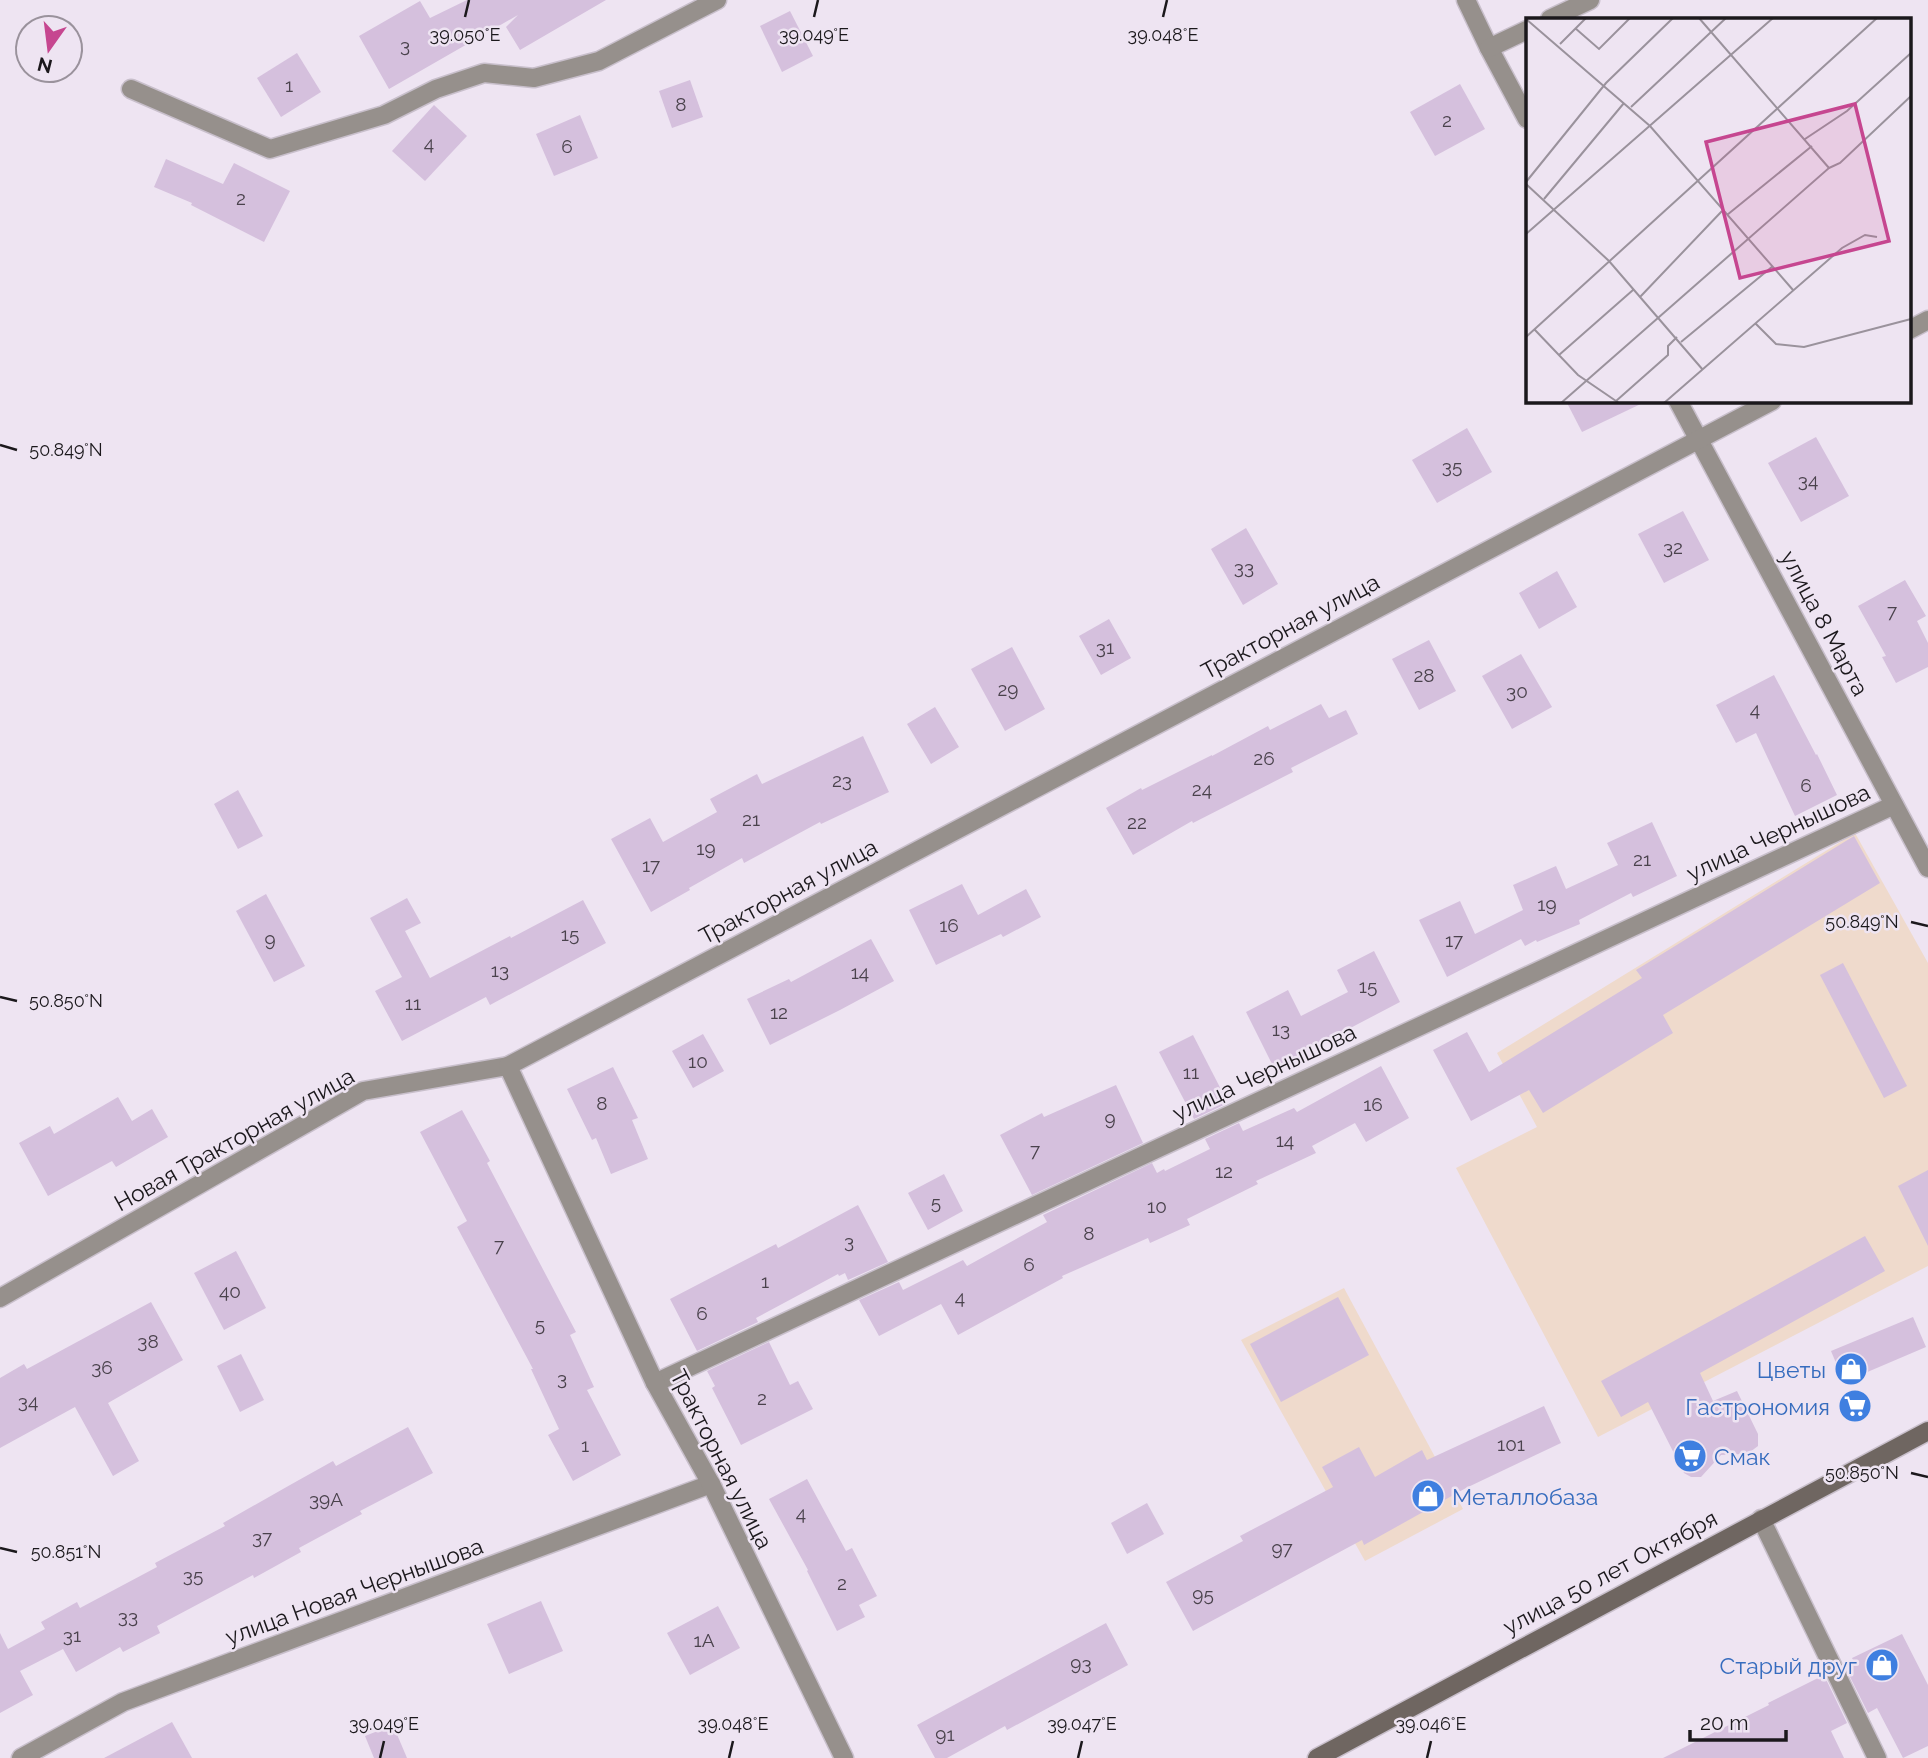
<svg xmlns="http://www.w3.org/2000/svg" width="1928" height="1758" font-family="Raleway,sans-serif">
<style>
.commercial{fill:#efdacc}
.building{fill:#d5c0dd}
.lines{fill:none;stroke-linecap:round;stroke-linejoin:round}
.service-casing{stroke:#c8bfcb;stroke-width:21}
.minor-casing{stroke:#c8bfcb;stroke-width:21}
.secondary-casing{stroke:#c8bfcb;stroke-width:21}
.service{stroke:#96908c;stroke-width:18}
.minor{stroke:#96908c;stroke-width:18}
.secondary{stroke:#6f6661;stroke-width:18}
.ticks{fill:none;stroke:#1b181c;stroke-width:2.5}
.labels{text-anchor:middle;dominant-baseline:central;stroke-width:5;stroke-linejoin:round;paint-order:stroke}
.number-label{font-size:19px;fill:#4a424c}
.street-label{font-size:23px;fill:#1b181c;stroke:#eee4f2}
.shop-label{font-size:23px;fill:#366cbe;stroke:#eee4f2;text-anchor:end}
.inset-road{fill:none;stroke:#9a929c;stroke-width:2}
.view{fill:#c64690;fill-opacity:0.15;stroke:#c64690;stroke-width:3.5}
.inset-edge{fill:none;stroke:#1b181c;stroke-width:3.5}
.ticks-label{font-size:18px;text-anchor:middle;fill:#1b181c;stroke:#eee4f2;stroke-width:5;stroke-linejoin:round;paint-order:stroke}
</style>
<rect width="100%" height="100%" fill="#eee4f2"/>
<!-- commercial -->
<g class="commercial">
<polygon points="1855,833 1928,963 1928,1266 1598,1437 1456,1168 1537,1127 1497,1053"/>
<polygon points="1344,1288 1463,1509 1365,1561 1241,1340"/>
</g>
<!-- building -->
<g class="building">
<polygon points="467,0 606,0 520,50 506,27 518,15 389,89 359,36 420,1 430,18"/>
<polygon points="790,11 813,56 782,72 760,26"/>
<polygon points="297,53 321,92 281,117 257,78"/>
<polygon points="690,80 703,117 672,128 659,91"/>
<polygon points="1460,84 1485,129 1435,156 1410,112"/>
<polygon points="434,105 467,136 425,181 392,151"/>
<polygon points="580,115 598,158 554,176 536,134"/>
<polygon points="166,159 223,184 234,163 290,191 264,242 191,205 192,203 154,187"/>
<polygon points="1566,401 1647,401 1582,432"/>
<polygon points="1467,428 1492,472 1437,503 1412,460"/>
<polygon points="1816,437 1849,496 1801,522 1768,463"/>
<polygon points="1683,511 1709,560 1664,583 1638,534"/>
<polygon points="1246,528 1278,584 1243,605 1211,549"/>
<polygon points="1557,571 1577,607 1539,629 1519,593"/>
<polygon points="1905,580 1926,616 1917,621 1928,643 1928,667 1896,683 1882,657 1886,656 1858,606"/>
<polygon points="1109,619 1131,658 1101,675 1079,636"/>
<polygon points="1429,640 1456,691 1419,710 1392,659"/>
<polygon points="1012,647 1045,709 1005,731 971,669"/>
<polygon points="1521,654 1552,707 1512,729 1482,676"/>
<polygon points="1774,675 1816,755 1817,754 1837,795 1795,816 1756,733 1736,743 1716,705"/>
<polygon points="1321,704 1329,718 1346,710 1358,734 1291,768 1293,772 1193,823 1192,821 1133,855 1106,808 1141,788 1142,790 1212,755 1212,756 1268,726 1270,730"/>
<polygon points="935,707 959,747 931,764 907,724"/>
<polygon points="863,736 889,792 821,824 820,822 744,863 742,858 689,888 690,890 651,912 611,839 650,818 663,842 717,812 710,799 757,774 762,784"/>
<polygon points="238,790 263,836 238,849 214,804"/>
<polygon points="1652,822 1677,876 1633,897 1631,893 1579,920 1580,924 1537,942 1536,940 1525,946 1521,939 1447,977 1419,920 1460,901 1475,934 1523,910 1513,885 1556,866 1566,889 1618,865 1607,843"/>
<polygon points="1854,836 1880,883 1663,1015 1673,1033 1543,1113 1529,1090 1471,1121 1433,1050 1467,1032 1489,1072 1642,978 1636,970"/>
<polygon points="962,884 978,915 1026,889 1041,917 1003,937 1001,934 936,965 909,910"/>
<polygon points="266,894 305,966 274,982 236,911"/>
<polygon points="407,898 421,923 405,931 430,978 510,936 511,938 583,900 606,943 490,1005 486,997 402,1041 375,991 402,977 370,918"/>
<polygon points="871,939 894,981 840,1010 770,1045 747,999 789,979 791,982"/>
<polygon points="1374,951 1400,1002 1274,1068 1246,1012 1288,990 1301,1016 1348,992 1337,970"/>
<polygon points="1843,963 1907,1086 1884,1098 1820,975"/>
<polygon points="703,1034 724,1071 693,1088 672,1051"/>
<polygon points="1193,1035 1228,1103 1194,1119 1159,1052"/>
<polygon points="1381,1066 1409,1118 1366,1142 1355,1123 1312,1146 1316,1153 1256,1181 1258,1184 1187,1219 1190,1225 1150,1243 1148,1238 1062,1276 1063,1278 958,1335 941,1304 879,1336 859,1300 899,1282 903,1290 963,1260 967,1266 1047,1222 1043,1215 1152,1163 1157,1173 1164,1169 1165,1171 1210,1149 1205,1139 1239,1123 1243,1131 1294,1108 1297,1112"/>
<polygon points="613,1067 638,1118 632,1120 648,1159 611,1174 596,1138 592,1140 567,1089"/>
<polygon points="1116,1085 1143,1143 1032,1195 1000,1135 1042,1113 1044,1117"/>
<polygon points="118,1097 132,1121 152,1109 168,1137 116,1167 112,1161 48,1196 19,1143 50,1126 54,1134"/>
<polygon points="462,1110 490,1161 487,1163 576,1332 570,1335 594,1387 587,1390 621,1455 573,1481 548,1435 559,1429 531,1369 533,1369 457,1227 467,1221 420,1132"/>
<polygon points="1928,1170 1928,1246 1898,1186"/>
<polygon points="944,1174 963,1211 928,1230 908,1193"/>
<polygon points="858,1205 888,1262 848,1280 845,1273 839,1276 838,1274 756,1318 758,1322 697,1351 670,1299 776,1244 778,1248"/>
<polygon points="1865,1236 1885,1271 1700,1373 1713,1401 1737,1391 1758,1434 1758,1446 1750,1452 1745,1454 1721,1455 1701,1477 1691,1477 1684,1473 1648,1402 1621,1417 1601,1381"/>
<polygon points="236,1251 266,1308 224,1330 194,1273"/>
<polygon points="1338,1297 1369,1355 1281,1402 1250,1344"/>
<polygon points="151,1302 183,1360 108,1403 139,1461 113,1476 75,1407 0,1448 0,1378 24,1364 27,1369"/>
<polygon points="1913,1317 1926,1347 1844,1382 1831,1351"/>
<polygon points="769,1342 790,1385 798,1381 813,1409 741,1445 712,1388 715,1386 707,1371"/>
<polygon points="241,1354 264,1400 240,1412 217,1366"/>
<polygon points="1544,1406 1561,1443 1466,1488 1364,1545 1362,1540 1193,1631 1166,1582 1243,1541 1240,1536 1333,1487 1322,1467 1359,1447 1375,1477 1422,1450 1427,1460"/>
<polygon points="408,1427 433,1473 360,1511 362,1514 299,1548 301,1552 254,1578 253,1575 157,1626 160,1633 123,1652 120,1647 76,1672 63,1649 20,1671 33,1695 0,1713 0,1633 8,1649 45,1629 41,1622 77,1602 80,1608 157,1567 155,1563 225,1526 223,1523 290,1485 333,1461 336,1466"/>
<polygon points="807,1479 846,1551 852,1548 877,1596 859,1605 865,1617 837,1631 807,1571 808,1570 769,1499"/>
<polygon points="1147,1503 1164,1534 1127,1554 1111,1523"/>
<polygon points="541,1601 563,1651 509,1674 487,1624"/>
<polygon points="718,1606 740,1648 690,1675 667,1633"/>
<polygon points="1106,1623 1128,1665 1007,1730 1005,1726 947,1758 935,1758 917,1725"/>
<polygon points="1902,1634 1928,1685 1928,1746 1903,1758 1877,1708 1868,1713 1844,1665 1853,1660 1852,1658"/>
<polygon points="1824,1675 1847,1723 1831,1731 1844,1758 1663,1758 1769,1705 1768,1703"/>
<polygon points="172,1722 192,1758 104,1758"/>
<polygon points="393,1725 407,1758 374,1758 365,1736"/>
</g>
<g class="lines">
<defs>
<polyline id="service" points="1761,1519 1877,1758"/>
<g id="minor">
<polyline points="1466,0 1489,48 1527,119"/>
<polyline points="1550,19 1590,0"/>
<polyline points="1489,48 1527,30"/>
<polyline points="131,89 270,149 384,115 436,89 484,73 534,78 599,61 717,0"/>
<polyline points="1909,330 1928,320"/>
<polyline points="1678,401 1928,868"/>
<polyline points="0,1298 363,1091 508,1066"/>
<polyline points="655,1383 1894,805"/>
<polyline points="21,1758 123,1702 711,1484"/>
<polyline points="844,1758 711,1484 655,1383 508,1066 1772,401"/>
</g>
<polyline id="secondary" points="1317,1758 1928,1431"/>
</defs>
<!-- service casing -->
<use href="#service" class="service-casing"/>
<!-- minor casing -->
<use href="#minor" class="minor-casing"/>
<!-- secondary casing -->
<use href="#secondary" class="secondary-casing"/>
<!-- service -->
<use href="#service" class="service"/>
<!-- minor -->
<use href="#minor" class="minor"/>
<!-- secondary -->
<use href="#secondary" class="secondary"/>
</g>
<!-- ticks -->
<path class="ticks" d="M465 17 469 0M814 17 818 0M1163 17 1167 0M0 445 17 450M1911 922 1928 926M0 997 17 1001M1911 1473 1928 1477M0 1548 17 1552M380 1758 384 1741M729 1758 733 1741M1078 1758 1082 1741M1427 1758 1431 1741"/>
<!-- icons -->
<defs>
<symbol id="shop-disc" viewBox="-11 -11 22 22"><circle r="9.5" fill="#3f7fe0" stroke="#eee4f2"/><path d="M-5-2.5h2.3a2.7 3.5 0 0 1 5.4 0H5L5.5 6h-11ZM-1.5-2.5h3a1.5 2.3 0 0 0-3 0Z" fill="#fff"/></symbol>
<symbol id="supermarket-disc" viewBox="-11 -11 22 22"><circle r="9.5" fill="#3f7fe0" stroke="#eee4f2"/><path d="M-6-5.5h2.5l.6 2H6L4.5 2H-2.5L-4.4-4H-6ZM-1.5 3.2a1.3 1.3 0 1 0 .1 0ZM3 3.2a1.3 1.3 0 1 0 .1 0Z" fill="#fff"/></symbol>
</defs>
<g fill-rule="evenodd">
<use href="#shop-disc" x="1832" y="1350" width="38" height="38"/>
<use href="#supermarket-disc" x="1836" y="1387" width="38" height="38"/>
<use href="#supermarket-disc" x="1671" y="1437" width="38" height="38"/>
<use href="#shop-disc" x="1409" y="1477" width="38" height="38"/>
<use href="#shop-disc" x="1863" y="1646" width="38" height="38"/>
</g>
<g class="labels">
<!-- number labels -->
<g class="number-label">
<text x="405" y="45">3</text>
<text x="289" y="85">1</text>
<text x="681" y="104">8</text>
<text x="1447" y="120">2</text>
<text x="429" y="143">4</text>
<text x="567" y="146">6</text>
<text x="241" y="198">2</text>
<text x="1452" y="466">35</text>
<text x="1808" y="480">34</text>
<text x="1673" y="547">32</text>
<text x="1244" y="567">33</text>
<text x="1892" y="611">7</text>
<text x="1105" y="647">31</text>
<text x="1424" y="675">28</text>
<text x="1008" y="689">29</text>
<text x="1517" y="691">30</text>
<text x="1755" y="709">4</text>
<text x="1264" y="758">26</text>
<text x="842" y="780">23</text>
<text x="1806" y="785">6</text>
<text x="1202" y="789">24</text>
<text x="751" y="819">21</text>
<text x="1137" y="822">22</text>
<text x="706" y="848">19</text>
<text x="1642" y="859">21</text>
<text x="651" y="865">17</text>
<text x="1547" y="904">19</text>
<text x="949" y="925">16</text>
<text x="570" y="934">15</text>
<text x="270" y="939">9</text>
<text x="1454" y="940">17</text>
<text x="500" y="970">13</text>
<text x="860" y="972">14</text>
<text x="1368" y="986">15</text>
<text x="413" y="1003">11</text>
<text x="779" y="1012">12</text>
<text x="1281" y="1029">13</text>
<text x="698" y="1061">10</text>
<text x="1191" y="1072">11</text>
<text x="602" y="1103">8</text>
<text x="1373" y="1104">16</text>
<text x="1110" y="1118">9</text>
<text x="1285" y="1140">14</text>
<text x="1035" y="1150">7</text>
<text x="1224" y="1171">12</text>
<text x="936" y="1202">5</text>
<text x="1157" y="1206">10</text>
<text x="1089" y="1233">8</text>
<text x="849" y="1241">3</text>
<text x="499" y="1245">7</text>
<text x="1029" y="1264">6</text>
<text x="765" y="1281">1</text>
<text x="230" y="1291">40</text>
<text x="960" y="1297">4</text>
<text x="702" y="1313">6</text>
<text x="540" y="1324">5</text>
<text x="148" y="1341">38</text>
<text x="102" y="1367">36</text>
<text x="562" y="1378">3</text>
<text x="762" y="1398">2</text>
<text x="28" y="1401">34</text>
<text x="1511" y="1444">101</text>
<text x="585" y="1445">1</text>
<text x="326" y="1499">39А</text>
<text x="801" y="1513">4</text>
<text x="262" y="1537">37</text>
<text x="1282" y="1548">97</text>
<text x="193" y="1575">35</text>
<text x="842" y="1583">2</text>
<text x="1203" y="1594">95</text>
<text x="128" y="1616">33</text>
<text x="72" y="1635">31</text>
<text x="704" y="1640">1А</text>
<text x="1081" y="1663">93</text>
<text x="945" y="1734">91</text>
</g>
<!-- street labels -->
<g class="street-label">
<text transform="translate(1825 623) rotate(62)">улица 8 Марта</text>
<text transform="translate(1290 626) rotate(-28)">Тракторная улица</text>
<text transform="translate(1778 832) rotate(-25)">улица Чернышова</text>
<text transform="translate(788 891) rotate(-28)">Тракторная улица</text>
<text transform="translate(1264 1072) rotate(-25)">улица Чернышова</text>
<text transform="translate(234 1139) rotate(-29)">Новая Тракторная улица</text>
<text transform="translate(722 1459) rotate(63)">Тракторная улица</text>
<text transform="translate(1610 1572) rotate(-28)">улица 50 лет Октября</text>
<text transform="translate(354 1591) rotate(-20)">улица Новая Чернышова</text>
</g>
<!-- shop labels -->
<g class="shop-label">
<text x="1826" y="1369">Цветы</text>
<text x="1830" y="1406">Гастрономия</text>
<text x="1714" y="1456" text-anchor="start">Смак</text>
<text x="1452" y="1496" text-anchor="start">Металлобаза</text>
<text x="1857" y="1665">Старый друг</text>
</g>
</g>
<!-- overview -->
<g transform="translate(1526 18)">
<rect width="385" height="385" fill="#eee4f2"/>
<path class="inset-road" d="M0 1 124 108 267 272M49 10 73 31 104 0M34 26 60 0M105 89 200 0M279 121 321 93 385 35M303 150 314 145 385 78M0 164 80 65 147 0M0 166 83 243 177 352M18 181 98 85M201 197 286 128M0 216 247 0M114 279 196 193M230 306 250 326 278 329 385 301M9 312 52 357 93 385M0 319 351 0M155 324 247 248M33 337 107 272M90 383 142 337V328L151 319M35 385 303 150 173 0M138 385 316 230 339 217 351 219"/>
<path class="view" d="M329 86 363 223 214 260 180 124Z"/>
<rect width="385" height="385" class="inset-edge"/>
</g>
<g class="ticks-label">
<text x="465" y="41">39.050°E</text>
<text x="814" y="41">39.049°E</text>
<text x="1163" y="41">39.048°E</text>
<text x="66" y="456">50.849°N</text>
<text x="1862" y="928">50.849°N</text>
<text x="66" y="1007">50.850°N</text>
<text x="1862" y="1479">50.850°N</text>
<text x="66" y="1558">50.851°N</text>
<text x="384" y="1730">39.049°E</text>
<text x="733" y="1730">39.048°E</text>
<text x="1082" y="1730">39.047°E</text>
<text x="1431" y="1730">39.046°E</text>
</g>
<!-- north arrow -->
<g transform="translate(49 49) rotate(194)"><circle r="33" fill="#eee4f2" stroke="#9a929c" stroke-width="2"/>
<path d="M0-5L12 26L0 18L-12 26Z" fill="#c64690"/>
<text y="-10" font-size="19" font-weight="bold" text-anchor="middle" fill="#1b181c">N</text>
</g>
<!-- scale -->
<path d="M1690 1730v10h96v-10" fill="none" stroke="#1b181c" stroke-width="3.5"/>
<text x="1700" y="1730" font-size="21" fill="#1b181c" stroke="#eee4f2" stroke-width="5" paint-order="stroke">20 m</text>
</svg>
